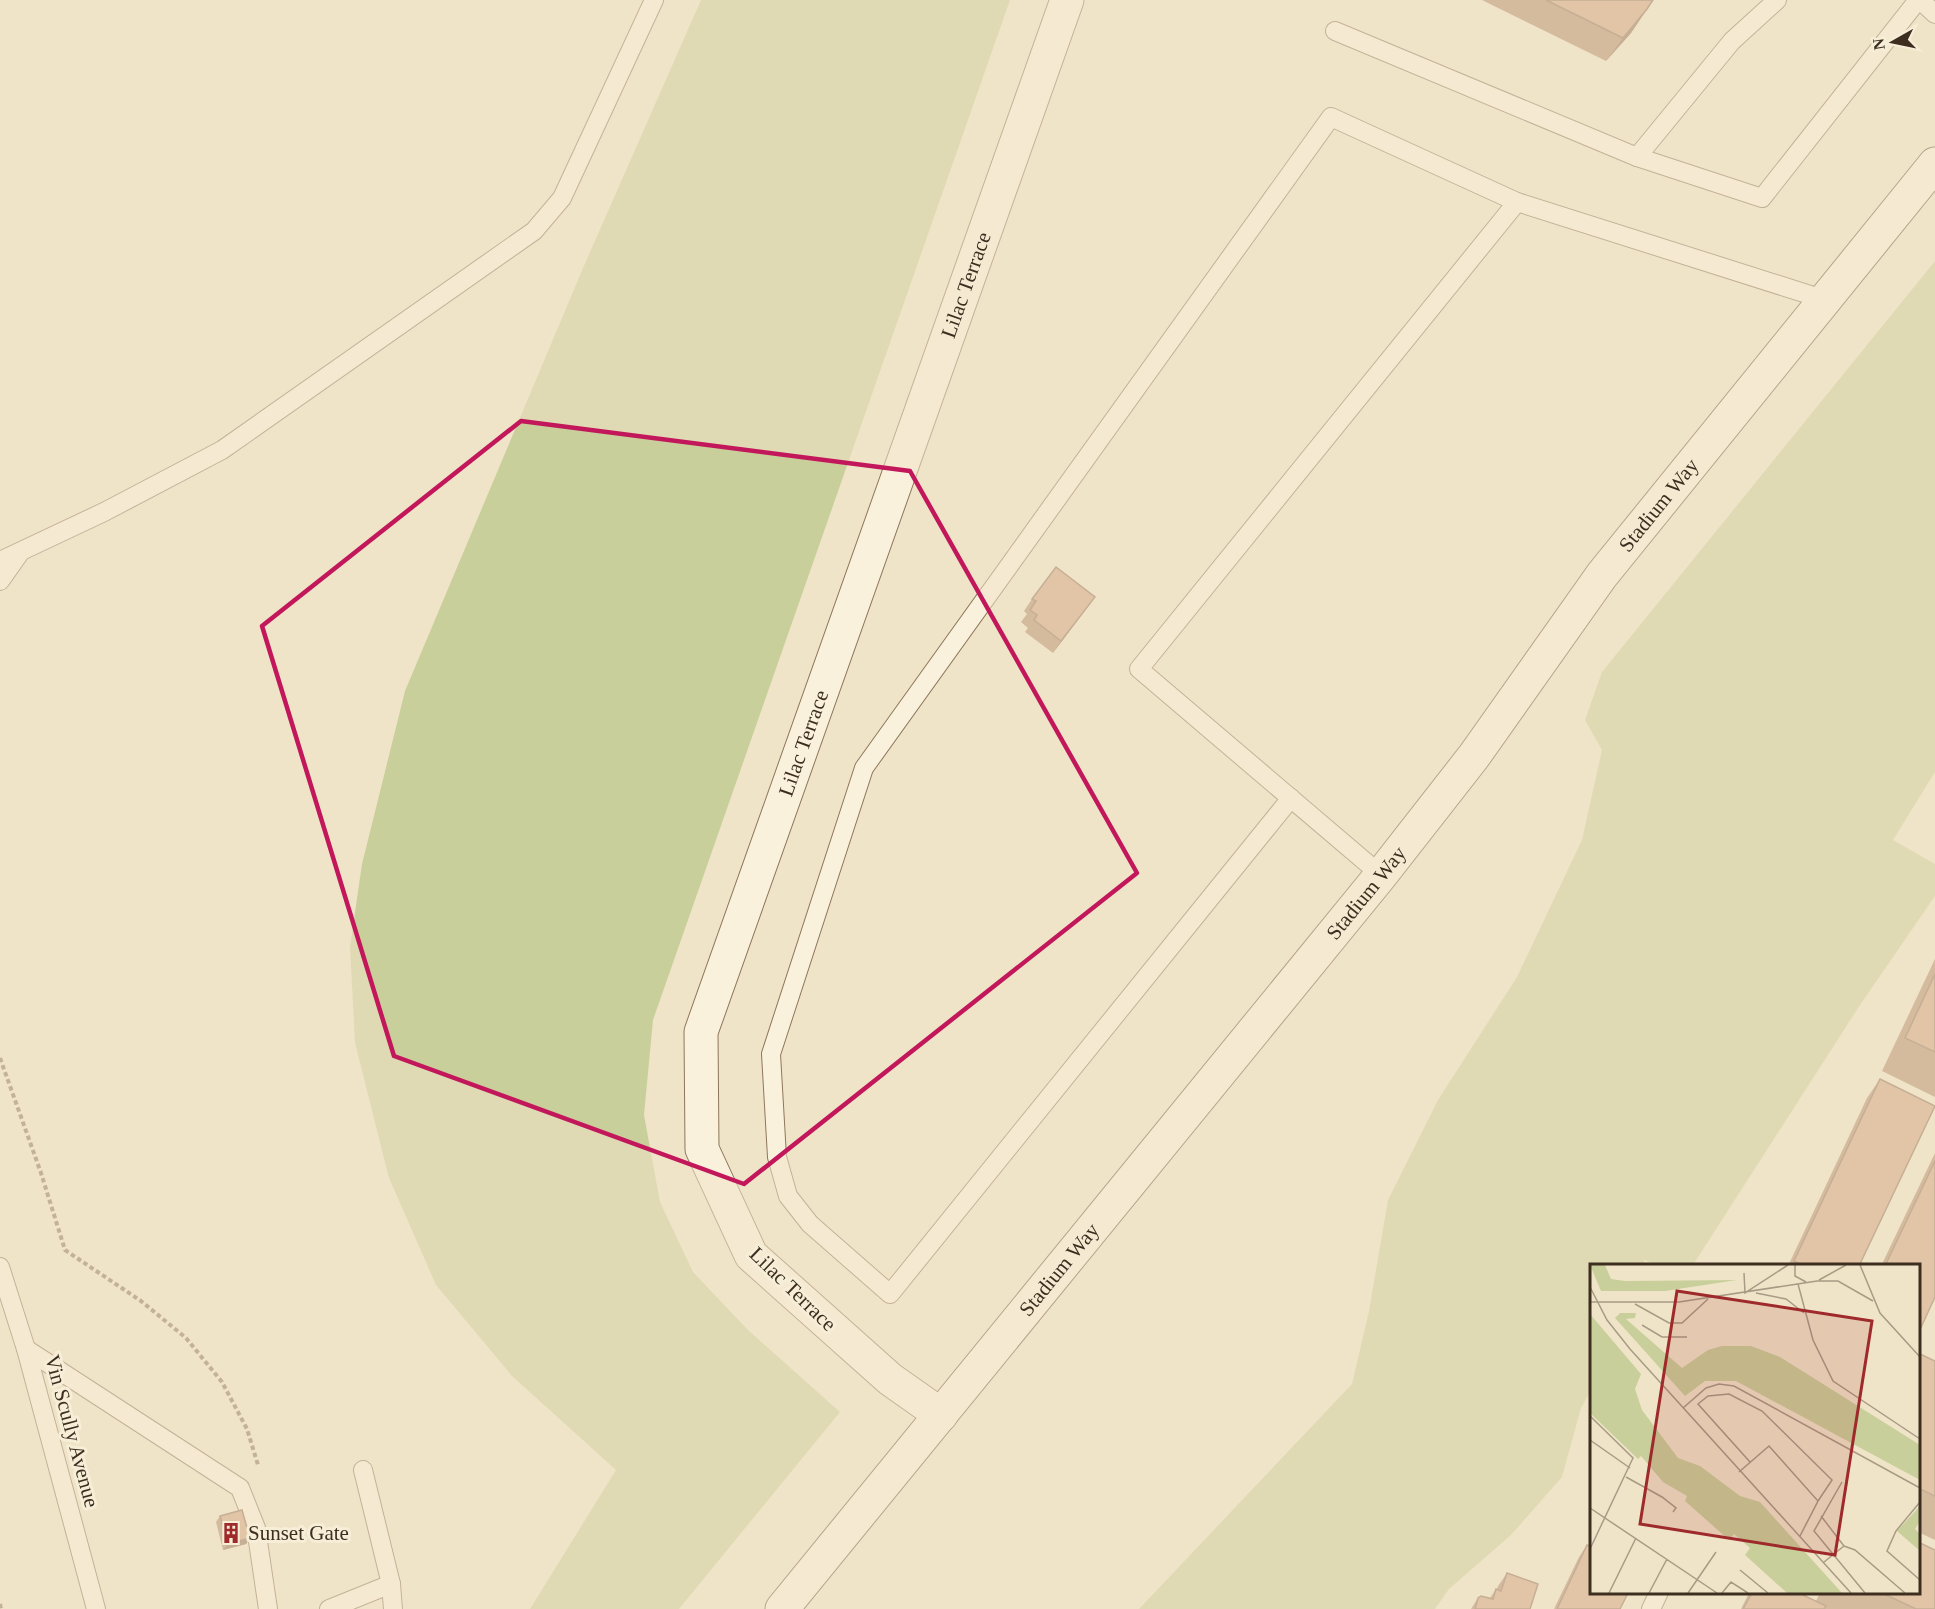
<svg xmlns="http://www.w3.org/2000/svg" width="1935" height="1609" font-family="'Times New Roman',serif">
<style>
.green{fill:#c9cf9b}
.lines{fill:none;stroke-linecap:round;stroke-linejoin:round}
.lane-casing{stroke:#8d765c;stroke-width:20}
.street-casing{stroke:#8d765c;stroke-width:35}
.secondary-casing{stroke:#6f573f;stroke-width:35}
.path{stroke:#8d765c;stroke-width:4;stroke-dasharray:4.5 3;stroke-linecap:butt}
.lane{stroke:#faf1dc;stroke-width:18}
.street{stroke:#faf1dc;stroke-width:33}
.secondary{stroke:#faf1dc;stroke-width:33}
.wall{fill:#b2896c}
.shaded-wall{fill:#916f58}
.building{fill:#cf9f7d;stroke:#916f58;stroke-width:1.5}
.marked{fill:none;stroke:#c2185b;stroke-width:4.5;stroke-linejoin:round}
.labels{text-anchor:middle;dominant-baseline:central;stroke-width:6;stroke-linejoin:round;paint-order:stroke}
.street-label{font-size:21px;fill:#3d2e20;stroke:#f7eed8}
.poi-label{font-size:21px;fill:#3d2e20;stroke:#f7eed8;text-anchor:start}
.inset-road{fill:none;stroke:#a89b85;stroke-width:1.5}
.view{fill:#9e2a2b;fill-opacity:0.15;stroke:#9e2a2b;stroke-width:3}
.inset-edge{fill:none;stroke:#3d2e20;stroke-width:3}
</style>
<rect width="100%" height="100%" fill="#f0e4c8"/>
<!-- green -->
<g class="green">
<polygon points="701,0 1010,0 653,1020 644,1115 660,1202 693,1272 748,1330 840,1412 679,1609 530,1609 616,1470 512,1376 436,1285 389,1178 355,1043 350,947 362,864 405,691 583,268"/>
<polygon points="1935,261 1935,772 1893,840 1935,864 1935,896 1860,1005 1693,1265 1656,1265 1644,1260 1644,1265 1592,1266 1591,1390 1581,1408 1562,1477 1511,1535 1449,1589 1435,1609 1139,1609 1352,1384 1369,1311 1388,1200 1438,1100 1517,977 1582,840 1602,750 1585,720 1602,672"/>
</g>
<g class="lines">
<defs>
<g id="lane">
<polyline points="1920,0 1935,14"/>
<polyline points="1335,31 1637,157 1762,198 1918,0"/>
<polyline points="1637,157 1732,41 1777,0"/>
<polyline points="0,561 104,512 222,450 534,231 562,198 654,0"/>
<polyline points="0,581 19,554"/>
<polyline points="1291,798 890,1294 810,1224 788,1196 777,1157 771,1054 864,768 1331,117 1517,202"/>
<polyline points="1381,875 1139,669 1517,202 1826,300"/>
<polyline points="0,1267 26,1349 96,1609"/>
<polyline points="26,1349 240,1488 256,1528 268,1609"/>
<polyline points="363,1470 391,1584 393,1609"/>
<polyline points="329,1609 391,1584"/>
<polyline points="1651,1609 1659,1592"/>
</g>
<g id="street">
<path id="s1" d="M941 1415 890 1379 751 1255 702 1149 701 1032 1067 0"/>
</g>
<g id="secondary">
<path id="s2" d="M782 1609 1381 875 1474 756 1602 575 1935 164"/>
</g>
</defs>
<!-- lane casing -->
<use href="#lane" class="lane-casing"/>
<!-- street casing -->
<use href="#street" class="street-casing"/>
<!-- secondary casing -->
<use href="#secondary" class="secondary-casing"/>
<!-- path -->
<g class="path">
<polyline points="0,1058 41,1173 65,1250 141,1301 186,1338 222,1382 247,1429 258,1465"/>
<polyline points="0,1604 1,1609"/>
</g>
<!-- lane -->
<use href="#lane" class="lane"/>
<!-- street -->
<use href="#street" class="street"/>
<!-- secondary -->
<use href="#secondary" class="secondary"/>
</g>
<!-- wall -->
<g class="wall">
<polygon points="1482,0 1653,0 1631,33 1606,61"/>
<polygon points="1095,597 1053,653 1025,632 1028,628 1021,622 1027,614 1024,611 1032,599"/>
<polygon points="1935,959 1935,1097 1882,1071"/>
<polygon points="1880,1079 1859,1266 1788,1266 1867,1098"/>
<polygon points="1935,1153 1935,1297 1918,1266 1881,1266"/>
<polygon points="1918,1353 1935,1361 1935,1540 1918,1532"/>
<polygon points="220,1516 250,1538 246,1544 223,1550 216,1522"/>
<polygon points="1587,1545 1620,1609 1554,1609 1579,1557"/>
<polygon points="1507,1573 1530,1609 1471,1609 1478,1598 1490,1598 1496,1589 1497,1589 1498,1586"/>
<polygon points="1749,1593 1799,1593 1816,1601 1820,1593 1918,1593 1935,1609 1741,1609"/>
</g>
<!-- shaded-wall -->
<g class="shaded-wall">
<polygon points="1647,9 1631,33 1606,61 1623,38"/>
<polygon points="1095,597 1053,653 1061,641"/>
<polygon points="250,1538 246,1544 223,1550 228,1544"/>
</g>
<!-- building -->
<g class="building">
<polygon points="1546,0 1653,0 1647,9 1623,38"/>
<polygon points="1056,567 1095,597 1061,641 1034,620 1037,615 1030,610 1036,601 1032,599"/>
<polygon points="1935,974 1935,1052 1905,1038"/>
<polygon points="1880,1079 1935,1106 1859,1266 1804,1266 1794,1261"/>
<polygon points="1935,1161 1935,1297 1918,1334 1918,1266 1885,1266"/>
<polygon points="1918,1353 1935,1361 1935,1496 1918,1488"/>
<polygon points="242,1510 250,1538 228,1544 220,1516"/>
<polygon points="1918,1542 1935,1550 1935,1609 1916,1609 1882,1593 1918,1593"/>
<polygon points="1587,1545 1592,1547 1592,1593 1628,1593 1620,1609 1557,1609"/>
<polygon points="1507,1573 1538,1584 1530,1609 1475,1609 1478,1598 1481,1596 1493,1599 1496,1589 1501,1591"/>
<polygon points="1752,1593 1799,1593 1826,1606 1824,1609 1743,1609"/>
</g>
<!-- marked area -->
<path d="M0 0H1935V1609H0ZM521 421 910 471 1137 873 744 1184 394 1056 262 626Z" fill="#f0e4c8" fill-opacity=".55" fill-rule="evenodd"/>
<path class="marked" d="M521 421 910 471 1137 873 744 1184 394 1056 262 626Z"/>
<!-- icons -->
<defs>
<symbol id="building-bare" viewBox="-9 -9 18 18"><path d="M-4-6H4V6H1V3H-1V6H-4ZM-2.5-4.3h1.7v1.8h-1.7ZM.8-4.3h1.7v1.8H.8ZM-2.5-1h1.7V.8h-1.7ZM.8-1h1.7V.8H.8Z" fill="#9e2a2b" stroke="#f7eed8" stroke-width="2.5" paint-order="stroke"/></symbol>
</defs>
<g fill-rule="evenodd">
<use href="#building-bare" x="216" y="1518" width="30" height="30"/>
</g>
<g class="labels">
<!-- street labels -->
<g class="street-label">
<text stroke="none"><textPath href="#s1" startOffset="1275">Lilac Terrace</textPath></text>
<text stroke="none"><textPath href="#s2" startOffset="1410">Stadium Way</textPath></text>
<text stroke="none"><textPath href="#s1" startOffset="789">Lilac Terrace</textPath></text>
<text stroke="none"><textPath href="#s2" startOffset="924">Stadium Way</textPath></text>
<text stroke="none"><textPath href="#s2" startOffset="438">Stadium Way</textPath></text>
<text transform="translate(793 1289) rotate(44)">Lilac Terrace</text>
<text transform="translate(72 1431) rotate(75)">Vin Scully Avenue</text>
</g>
<!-- poi labels -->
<g class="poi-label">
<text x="248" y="1533">Sunset Gate</text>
</g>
</g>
<!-- overview -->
<g transform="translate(1590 1264)">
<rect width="330" height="330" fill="#f0e4c8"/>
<path d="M15 1 21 15 35 17 147 16 75 27H11L0 1ZM30 49H46L45 54 36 55 92 104 118 86 132 82H161L190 93 330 181V216L146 117H115L95 132 25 54ZM0 50 51 110 45 125 52 146 88 194 110 202 150 232 170 238 252 329H197L155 291 160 284 144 270 139 276 95 237 97 232 73 218 51 192 48 195 0 149ZM330 242V257L325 265 330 270V287L307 267Z" fill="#c9cf9b"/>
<path class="inset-road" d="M205 1V12L216 18M270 1 290 49 330 93M154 9 155 29 198 1M229 16 256 1M208 20 223 76 243 117 330 175M0 23 17 56 40 85 261 329M166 29 196 35 214 49M0 38H89L227 17H248L283 37M45 40 79 59H92L118 35M52 61 72 73H97M93 144 116 124 129 120 144 122 330 224M0 152 43 194 0 285M0 176 40 204M160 198 108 140 118 132 139 130 172 147 242 216 228 237M149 208 179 182 228 237 210 272M36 213 72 233 86 244 83 248M252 218 224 267 275 329M330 238 306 267 297 287 330 316M0 244 127 329M231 252 254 282 265 286 315 329M234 298 254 282M150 306 178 329M19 329 46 274M59 329 77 295M98 329 126 288M132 329 141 318 158 329"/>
<path class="view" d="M87 27 282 57 245 291 50 260Z"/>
<rect width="330" height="330" class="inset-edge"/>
</g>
<!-- north arrow -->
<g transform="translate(1893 42) rotate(261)" stroke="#f7eed8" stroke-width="4.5" paint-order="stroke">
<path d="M0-4.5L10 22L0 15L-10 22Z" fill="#3d2e20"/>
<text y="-9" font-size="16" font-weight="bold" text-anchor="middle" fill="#3d2e20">N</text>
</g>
</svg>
